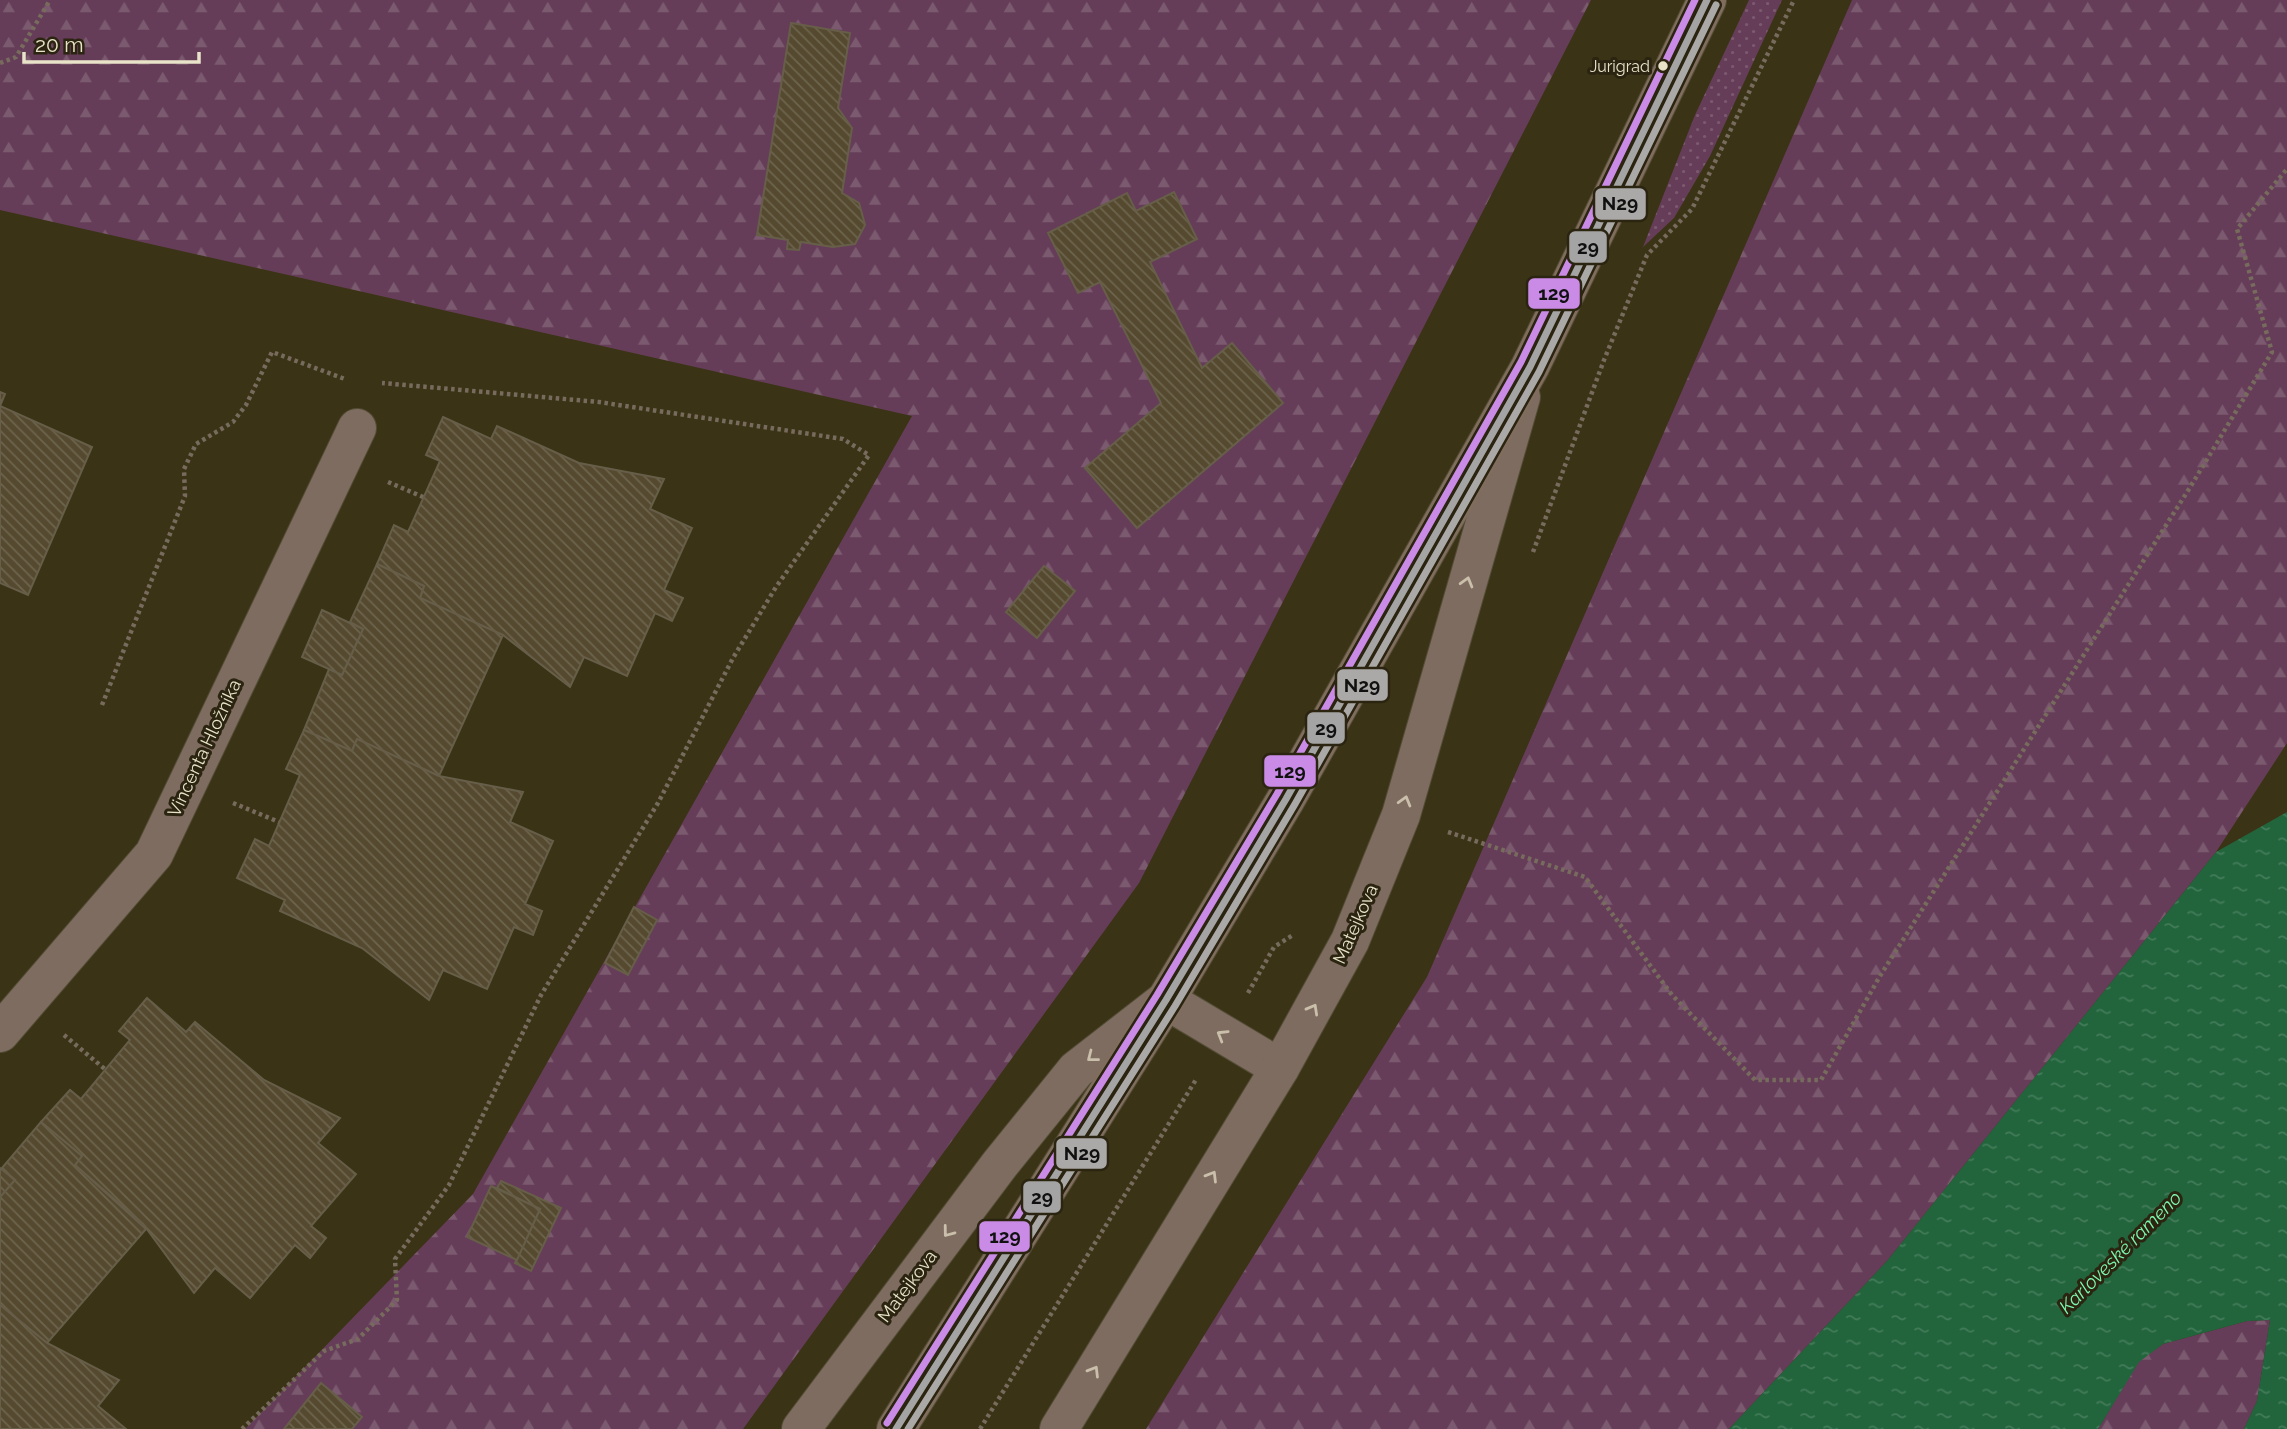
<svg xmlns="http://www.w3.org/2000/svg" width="2287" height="1429" font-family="Raleway,sans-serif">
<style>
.grass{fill:url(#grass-dots)}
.forest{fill:url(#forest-firs)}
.water{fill:url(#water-ripples)}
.building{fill:url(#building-back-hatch);stroke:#675e49;stroke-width:2}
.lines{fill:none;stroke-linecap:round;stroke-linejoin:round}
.street-casing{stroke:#534d35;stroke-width:40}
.secondary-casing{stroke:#534d35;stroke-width:40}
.path{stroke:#776b5d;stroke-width:4.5;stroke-dasharray:3.5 3.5;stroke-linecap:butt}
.street{stroke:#7e6c60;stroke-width:38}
.secondary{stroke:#806d5d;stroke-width:38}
.bus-1-casing{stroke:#2a2410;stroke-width:12}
.bus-2-casing{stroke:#2a2410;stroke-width:12}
.bus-3-casing{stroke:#2a2410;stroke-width:12}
.bus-1{stroke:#a4a4a4;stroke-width:7}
.bus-2{stroke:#aba9a7;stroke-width:7}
.bus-3{stroke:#ca8be6;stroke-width:7}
.oneway{stroke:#c9bfaa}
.bus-dot{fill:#e9e3c9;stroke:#2a2410;stroke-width:2.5}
.labels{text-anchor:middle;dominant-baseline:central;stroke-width:6;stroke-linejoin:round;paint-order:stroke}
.bus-label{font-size:16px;fill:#e9e3c9;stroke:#2a2410;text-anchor:end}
.street-label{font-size:18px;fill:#e9e3c9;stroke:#2a2410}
.water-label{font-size:19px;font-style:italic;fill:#7df7ad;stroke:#2a2410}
.line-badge{stroke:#2a2410;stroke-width:2.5}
.pale-badge-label{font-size:19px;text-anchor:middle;font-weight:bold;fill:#111}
</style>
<defs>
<pattern id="grass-dots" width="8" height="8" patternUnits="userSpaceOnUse" patternTransform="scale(1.75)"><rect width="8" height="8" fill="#653d58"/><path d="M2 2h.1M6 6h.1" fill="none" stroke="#7b596f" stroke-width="1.8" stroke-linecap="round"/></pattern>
<pattern id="forest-firs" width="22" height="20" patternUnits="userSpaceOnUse" patternTransform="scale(1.75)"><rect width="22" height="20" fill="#653d58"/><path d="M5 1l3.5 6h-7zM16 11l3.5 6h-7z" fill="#7b596f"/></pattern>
<pattern id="water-ripples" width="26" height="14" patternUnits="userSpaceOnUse" patternTransform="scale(1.75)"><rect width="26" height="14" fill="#22653d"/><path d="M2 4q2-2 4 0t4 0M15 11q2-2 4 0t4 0" fill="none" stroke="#427b58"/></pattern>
<pattern id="building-back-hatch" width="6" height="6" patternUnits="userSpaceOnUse" patternTransform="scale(1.75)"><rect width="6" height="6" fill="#554a30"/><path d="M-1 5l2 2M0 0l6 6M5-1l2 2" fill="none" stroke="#6d644d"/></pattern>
</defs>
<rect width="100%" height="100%" fill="#3a3316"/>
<!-- grass -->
<polygon class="grass" points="1749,0 1782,0 1710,156 1674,218 1643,247 1695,115"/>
<!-- forest -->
<g class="forest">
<polygon points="0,0 1591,0 1139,883 743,1429 245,1429 473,1194 912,416 0,210"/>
<polygon points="1852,0 2287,0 2287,743 2216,852 1887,1261 1729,1429 1146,1429 1427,977"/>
<polygon points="2270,1320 2257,1401 2244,1429 2098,1429 2139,1361 2163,1344 2247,1321"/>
</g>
<!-- water -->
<polygon class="water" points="2287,812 2287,1429 2244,1429 2257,1401 2270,1320 2247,1321 2163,1344 2139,1362 2098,1429 1729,1429 1887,1261 2216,852"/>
<!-- building -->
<g class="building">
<polygon points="791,23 850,33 838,108 852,128 842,193 859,203 865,225 855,244 833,247 801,242 799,250 787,249 788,240 757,235"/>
<polygon points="1174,192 1197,239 1150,262 1202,368 1232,343 1283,403 1137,528 1085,468 1161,403 1100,282 1078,293 1048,233 1127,193 1136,211"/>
<polygon points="0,392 5,394 0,406 92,447 28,595 0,583"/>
<polygon points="443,417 491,439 497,426 579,463 664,479 650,509 692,528 664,590 683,598 672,621 655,613 627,676 584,657 570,687 503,635 420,598 424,586 377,564 394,525 408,532 440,461 426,455"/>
<polygon points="377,564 424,586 420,598 503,635 439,776 357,739 352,751 304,730 329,669 342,675 363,629 350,622"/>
<polygon points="1044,566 1075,591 1037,638 1006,612"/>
<polygon points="322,610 363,629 342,675 302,657"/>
<polygon points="304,730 352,751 357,739 439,776 523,792 510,822 553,841 525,904 542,911 533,935 514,927 487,989 443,970 429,1000 362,948 280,911 285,900 237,878 255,839 269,846 300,775 286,769"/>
<polygon points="634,907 657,920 628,975 605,963"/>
<polygon points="147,998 186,1032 195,1022 264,1080 340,1118 318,1143 356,1174 311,1226 326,1238 310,1258 295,1245 250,1298 215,1268 194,1293 143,1224 75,1165 82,1156 41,1122 70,1090 81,1099 130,1040 119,1031"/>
<polygon points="41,1122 82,1156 75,1165 146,1229 47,1343 0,1305 0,1197 15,1180 1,1169"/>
<polygon points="0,1168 15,1180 0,1197"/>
<polygon points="501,1181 561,1208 531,1271 515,1263 540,1209 497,1188"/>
<polygon points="491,1186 540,1209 517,1260 467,1237"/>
<polygon points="0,1305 47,1343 119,1380 98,1406 126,1429 0,1429"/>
<polygon points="321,1383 362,1417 352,1429 284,1429"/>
</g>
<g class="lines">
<defs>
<g id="street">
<polyline points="0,1033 154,854 357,428"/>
<polyline points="801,1429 1000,1164 1076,1070 1166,1000 1280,1068"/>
<polyline points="1059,1429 1280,1068 1350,941 1401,815 1521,397"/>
</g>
<polyline id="secondary" points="896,1429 1166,1000 1286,799 1530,367 1707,0"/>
</defs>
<!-- street casing -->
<use href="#street" class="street-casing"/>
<!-- secondary casing -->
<use href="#secondary" class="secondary-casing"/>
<!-- path -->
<g class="path">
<polyline points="0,63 16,57 50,0"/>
<polyline points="388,482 423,497"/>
<polyline points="1533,552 1604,360 1647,255 1692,209 1794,0"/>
<polyline points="102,705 185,496 184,469 196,444 233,422 246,405 272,352 345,379"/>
<polyline points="233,803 279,822"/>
<polyline points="1448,832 1585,877 1672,995 1755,1080 1821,1080 1880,976 2189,489 2272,352 2237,229 2287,169"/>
<polyline points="1248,993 1274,947 1293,935"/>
<polyline points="64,1035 106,1070"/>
<polyline points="242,1429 324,1351 358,1339 397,1300 395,1259 449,1185 541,995 658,803 733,658 776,587 869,455 843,439 599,402 382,383"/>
<polyline points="980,1429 1197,1078"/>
</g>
<!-- street -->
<use href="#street" class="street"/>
<!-- secondary -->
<use href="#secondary" class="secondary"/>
<defs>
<polyline id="bus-1" points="896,1429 1166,1000 1286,799 1530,367 1707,0"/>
<polyline id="bus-2" points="908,1429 1175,1006 1295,804 1539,372 1716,5"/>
<polyline id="bus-3" points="887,1423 1157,995 1277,794 1521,362 1695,0"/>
</defs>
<!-- bus-1 casing -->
<use href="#bus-1" class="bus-1-casing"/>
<!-- bus-2 casing -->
<use href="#bus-2" class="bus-2-casing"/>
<!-- bus-3 casing -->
<use href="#bus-3" class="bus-3-casing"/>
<!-- bus-1 -->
<use href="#bus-1" class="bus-1"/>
<!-- bus-2 -->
<use href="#bus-2" class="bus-2"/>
<!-- bus-3 -->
<use href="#bus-3" class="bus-3"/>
</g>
<!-- one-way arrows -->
<defs><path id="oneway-chevron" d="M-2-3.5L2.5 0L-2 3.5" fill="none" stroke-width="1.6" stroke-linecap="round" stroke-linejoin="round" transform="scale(1.75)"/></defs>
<g class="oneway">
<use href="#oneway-chevron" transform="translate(1467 582) rotate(-74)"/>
<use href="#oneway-chevron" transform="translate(1405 801) rotate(-74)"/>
<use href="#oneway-chevron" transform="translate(1313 1009) rotate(-61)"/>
<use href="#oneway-chevron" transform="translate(1222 1035) rotate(-149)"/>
<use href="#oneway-chevron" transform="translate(1092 1057) rotate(142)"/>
<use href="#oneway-chevron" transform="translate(1212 1176) rotate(-59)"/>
<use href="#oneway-chevron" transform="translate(948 1232) rotate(127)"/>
<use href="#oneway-chevron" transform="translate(1094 1371) rotate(-59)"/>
</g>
<!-- markers -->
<circle class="bus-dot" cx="1663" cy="66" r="6"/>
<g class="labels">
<!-- bus labels -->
<g class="bus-label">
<text x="1650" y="66">Jurigrad</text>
</g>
<!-- street labels -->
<g class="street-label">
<text transform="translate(204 748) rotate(-65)">Vincenta Hložníka</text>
<text transform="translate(1355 924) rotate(-66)">Matejkova</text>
<text transform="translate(907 1286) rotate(-53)">Matejkova</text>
</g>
<!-- water labels -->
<g class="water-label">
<text transform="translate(2120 1252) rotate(-45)">Karloveské rameno</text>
</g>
</g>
<g class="line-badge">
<rect x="1594" y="187" width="53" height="34" rx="7" fill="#aba9a7"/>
<rect x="1568" y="230" width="40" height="34" rx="7" fill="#a4a4a4"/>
<rect x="1527" y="277" width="54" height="33" rx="7" fill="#ca8be6"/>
<rect x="1336" y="668" width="53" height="34" rx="7" fill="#aba9a7"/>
<rect x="1306" y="711" width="40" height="34" rx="7" fill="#a4a4a4"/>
<rect x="1263" y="754" width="54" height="34" rx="7" fill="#ca8be6"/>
<rect x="1055" y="1137" width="53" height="33" rx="7" fill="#aba9a7"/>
<rect x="1022" y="1180" width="40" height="34" rx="7" fill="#a4a4a4"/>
<rect x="978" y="1220" width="53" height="33" rx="7" fill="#ca8be6"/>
</g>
<g class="pale-badge-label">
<text x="1620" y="210">N29</text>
<text x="1588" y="254">29</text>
<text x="1554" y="300">129</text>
<text x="1362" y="692">N29</text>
<text x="1326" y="735">29</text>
<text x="1290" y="778">129</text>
<text x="1082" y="1160">N29</text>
<text x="1042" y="1204">29</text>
<text x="1005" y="1243">129</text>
</g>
<!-- scale -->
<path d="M24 52v10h175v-10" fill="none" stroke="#e9e3c9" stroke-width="3.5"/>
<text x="35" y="52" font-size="21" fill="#e9e3c9" stroke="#2a2410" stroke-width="5" paint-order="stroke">20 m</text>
</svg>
